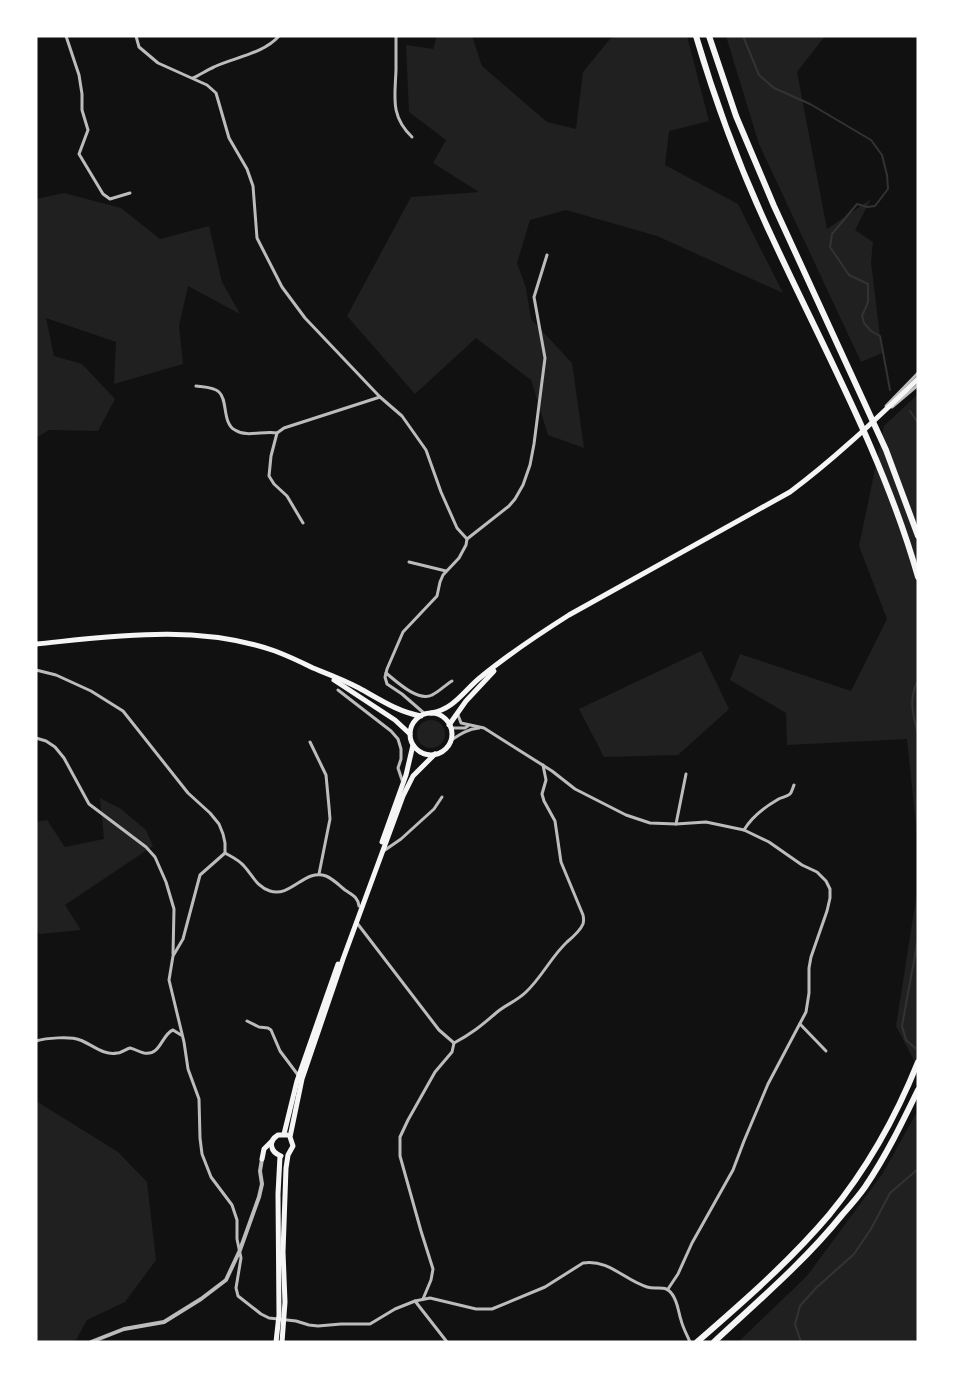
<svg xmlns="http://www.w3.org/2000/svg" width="954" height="1378" font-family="'Work Sans',sans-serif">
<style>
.green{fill:#202020}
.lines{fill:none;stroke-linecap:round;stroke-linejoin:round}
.stream{stroke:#333;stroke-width:2}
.minor{stroke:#bcbcbc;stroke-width:3}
.tertiary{stroke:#bcbcbc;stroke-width:4}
.primary{stroke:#f5f5f5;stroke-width:5}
.trunk{stroke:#f5f5f5;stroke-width:5}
.motorway{stroke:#f5f5f5;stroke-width:6}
</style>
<rect width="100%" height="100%" fill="#111"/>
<!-- green -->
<g class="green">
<polygon points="437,36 472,36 482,66 547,122 576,129 583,72 610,39 618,36 687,36 709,121 669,131 665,165 738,204 783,293 657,236 566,210 530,220 517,263 526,288 531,319 572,363 584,448 548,435 531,380 476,338 415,394 347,316 411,197 479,192 433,163 446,140 409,112 406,45 433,49"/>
<polygon points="726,36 825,36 797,72 827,229 871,199 855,230 873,242 871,262 882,353 861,362 759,144"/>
<polygon points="64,193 121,208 160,239 209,226 222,282 240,314 188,286 179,326 183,364 114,384 116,342 46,318 54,356 82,364 115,399 98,431 49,430 36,438 36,199"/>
<polygon points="918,394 918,845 907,739 787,745 786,713 730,680 740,654 851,691 887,619 859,546 884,426"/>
<polygon points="701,651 729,709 678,755 604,757 579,709"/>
<circle cx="431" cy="734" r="14"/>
<polygon points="100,798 121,809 146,830 153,846 65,905 81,930 40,934 36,930 36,822 47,820 65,847 104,839"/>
<polygon points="918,886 918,1068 896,1026"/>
<polygon points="36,1101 118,1152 147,1182 156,1260 125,1302 87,1320 76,1340 65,1342 36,1342"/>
<polygon points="918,1110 918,1342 738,1342 807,1276 883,1173"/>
</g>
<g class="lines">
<!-- stream -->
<g class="stream">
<polyline points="743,36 759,75 774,88 810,104 871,140 882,155 887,175 888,189 875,206 867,207 857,204 832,234 830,247 849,275 868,284 868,302 862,316 864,323 871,331 880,336 890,390"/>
<polyline points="910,411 918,423"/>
<path d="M918 681C908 698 913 716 918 734"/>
<polyline points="915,1048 906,1040 902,1026 918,939"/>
<polyline points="801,1342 795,1324 800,1306 816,1288 854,1254 871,1229 890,1193 918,1169"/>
</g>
<!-- minor -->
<g class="minor">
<polyline points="66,36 79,75 82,94 82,110 88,130 79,154 103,194 110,199 130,193"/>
<polyline points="136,36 139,47 158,63 207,85 216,93 229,138 247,169 253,186 257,238 282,287 305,318 380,397 402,416 426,450 441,492 457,528 467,539 466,545 459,558 443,575 440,582 437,596 403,632 387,669 385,677 387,684 402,694 425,714"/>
<path d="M396 36C396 47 396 59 396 70 395 97 390 116 412 137"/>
<path d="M193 78C200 75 207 70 214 67 235 57 263 54 279 36"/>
<path d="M196 386C203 387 214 387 219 392 228 400 222 423 235 430 247 438 264 430 277 433"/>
<polyline points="886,406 918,373"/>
<polyline points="892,407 918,385"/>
<polyline points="303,523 287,496 274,484 269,476 271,456 277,433 284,428 380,397"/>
<polyline points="467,539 509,506 515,499 523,485 530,465 534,444 545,358 534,297 547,255"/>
<polyline points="409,562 446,571"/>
<path d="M36 670 56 675 91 691 123 711 188 793 210 813 219 824 223 834 225 843V853L200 875 183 939 173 956 169 980 184 1042 188 1069 199 1099 200 1138 202 1154 211 1177 232 1205 237 1220V1239L241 1258 236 1288 238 1296 261 1314 269 1318 296 1321 309 1325 318 1326 341 1324H370L395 1309 415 1301 430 1298 476 1309H492L545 1287 583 1263C609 1259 624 1280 647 1287 657 1290 665 1284 672 1294 678 1302 678 1311 681 1320 683 1328 687 1335 690 1342"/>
<path d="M386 673C397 682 418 702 432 695 439 692 445 685 452 681"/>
<polyline points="338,690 391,731 398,739 401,749 401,759 398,768 402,780"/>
<polyline points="458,715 461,723 484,728 552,771 575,789 626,815 650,823 676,824 706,822 744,830 769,842 802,865 817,872 826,881 830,889 830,898 827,911 811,957 809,968 809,993 806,1012 768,1084 744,1141 733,1170 692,1243 678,1274 668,1289"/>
<polyline points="450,728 465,728 468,726"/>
<polyline points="36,738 46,741 55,747 64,758 89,804 146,847 155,857 166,882 174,909 173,954"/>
<path d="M450 741C459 735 467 729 479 728"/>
<polyline points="310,742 326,775 329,807 330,819 319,874"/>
<polyline points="676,824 686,774"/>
<path d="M744 830C751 818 765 807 777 800 781 797 787 797 790 794 792 792 793 787 794 785"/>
<polyline points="385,850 401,839 434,809 442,797"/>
<path d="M225 853C232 857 239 860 244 866 253 876 257 887 270 891 291 898 305 868 326 876 333 879 339 885 345 890 352 895 358 897 359 906"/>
<polyline points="357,923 439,1030 454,1043"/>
<polyline points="247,1021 259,1027 268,1028 271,1030 280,1051 298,1075"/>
<polyline points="800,1024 826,1051"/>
<path d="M36 1041C46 1038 70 1036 80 1040 91 1044 104 1056 117 1053 121 1053 126 1049 130 1048 135 1049 139 1052 144 1053 161 1056 161 1035 173 1030L181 1035"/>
<path d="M423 1299 431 1280 433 1269 421 1231 400 1156V1137L408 1120 435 1072 452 1052 454 1043C471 1034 481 1026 496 1013 505 1005 517 1001 526 992 542 977 551 957 567 942 573 937 580 931 583 924 584 920 584 919 583 915L561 862 555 821 544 801 542 794 546 780 543 765"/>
<polyline points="415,1301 447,1342"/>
</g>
<!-- tertiary -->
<polyline class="tertiary" points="91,1342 124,1329 164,1322 201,1299 226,1280 240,1250 259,1197 262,1184 260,1171 262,1159"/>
<!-- primary -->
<g class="primary">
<path d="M431 713C455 709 464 690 482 676 509 654 539 634 569 615L790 492C836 458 877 418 918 379"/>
<circle cx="431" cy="734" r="21"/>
<polyline points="449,725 466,701 494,671"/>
<polyline points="382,842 406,775 413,745"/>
<polyline points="284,1134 297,1081 338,964"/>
<path d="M281 1156C270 1152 268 1141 278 1135H287"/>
<polyline points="262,1159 264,1149 271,1142"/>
<polyline points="276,1342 279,1315 278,1194 280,1156"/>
<polyline points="282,1342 285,1302 283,1252 286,1168 288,1155 293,1146 290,1137 302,1079 343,959 403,796 413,776 435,754"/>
</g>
<!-- trunk -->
<g class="trunk">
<path d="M36 644C117 636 197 624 275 651 288 656 301 662 313 668 328 674 344 680 359 688 379 699 398 712 421 716"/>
<polyline points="334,680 395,720 410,734"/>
</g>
<!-- motorway -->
<g class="motorway">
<path d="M696 36C716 104 741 171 771 235 823 348 884 457 918 577"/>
<polyline points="709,36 736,116 774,206 886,450 918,536"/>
<path d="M697 1342C743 1302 789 1262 829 1215 866 1170 896 1117 918 1062"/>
<path d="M714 1342C758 1301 804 1262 842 1215 850 1206 858 1197 865 1187 886 1156 902 1123 918 1090"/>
</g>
</g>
<!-- border -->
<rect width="954" height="1378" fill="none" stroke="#ffffff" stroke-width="75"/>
</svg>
